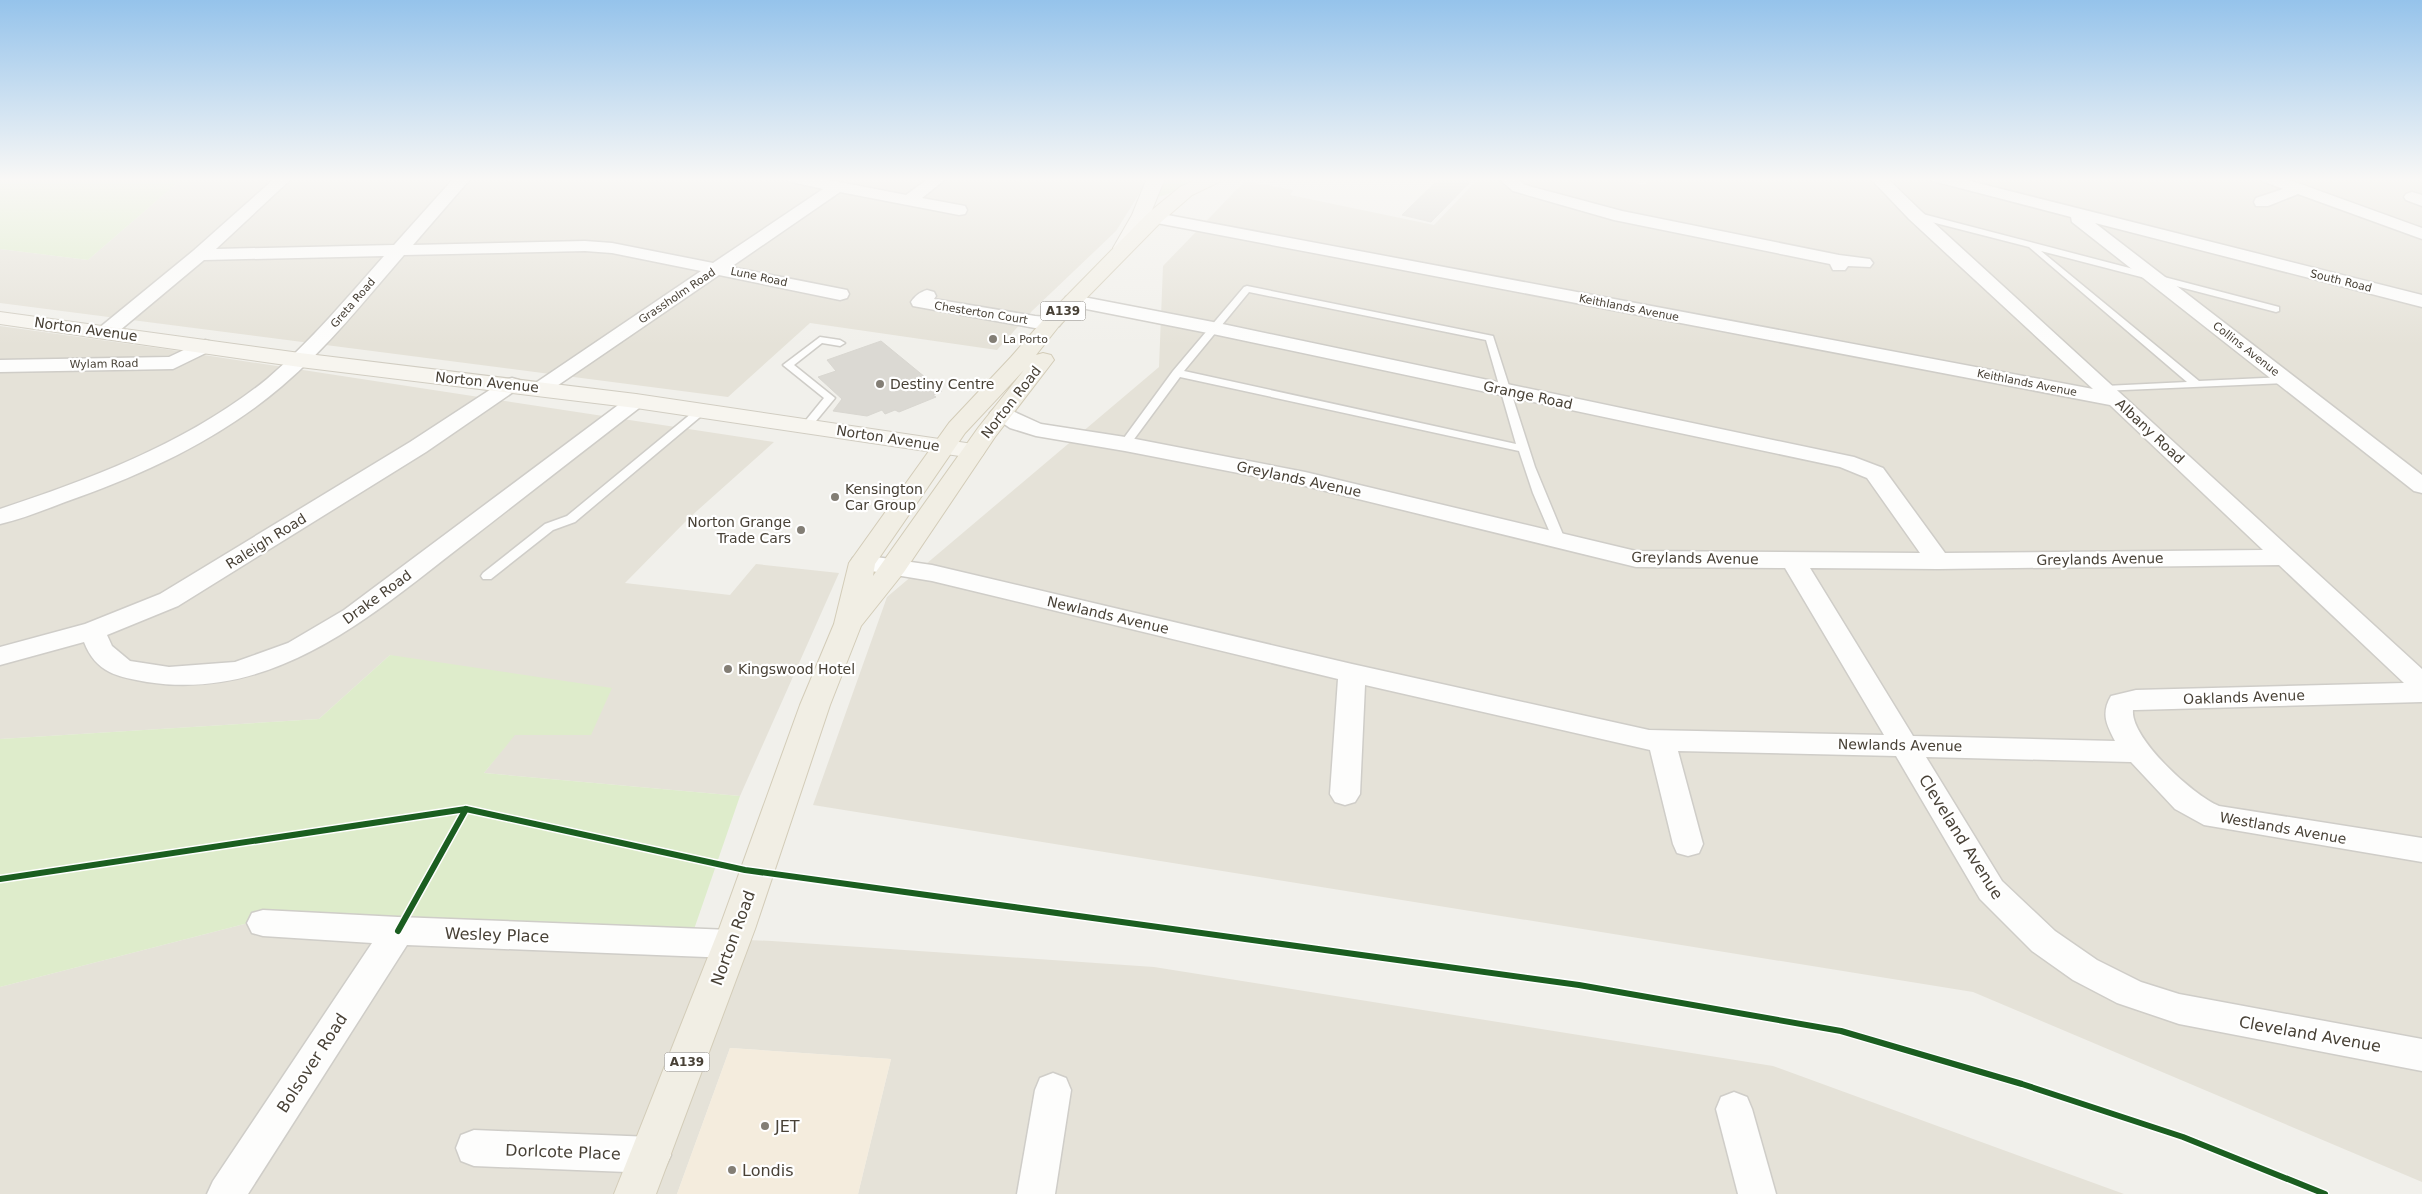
<svg xmlns="http://www.w3.org/2000/svg" width="2422" height="1194" font-family="'DejaVu Sans',sans-serif">
<style>
.residential{fill:#e5e2d8}
.commercial{fill:#f4ecdd}
.green{fill:#deeccb}
.building{fill:#dbd9d3;stroke:#d9d7d1}
.lines{fill:none;stroke-linecap:round;stroke-linejoin:round}
.lane-casing{stroke:#cfcdc8;stroke-width:3}
.street-casing{stroke:#cfcdc8;stroke-width:3}
.secondary-casing{stroke:#d1cdc2;stroke-width:2}
.primary-casing{stroke:#d3ccb8;stroke-width:2}
.lane{fill:#fdfdfc;fill-rule:evenodd}
.street{fill:#fdfdfc;fill-rule:evenodd}
.secondary{fill:#f7f5ef;fill-rule:evenodd}
.primary{fill:#f1eee4;fill-rule:evenodd}
.cycleway-casing{stroke:#fff;stroke-width:9}
.cycleway{stroke:#1b5e20;stroke-width:6}
.poi-dot{fill:#837e75;stroke:#fff;stroke-width:2}
.labels{text-anchor:middle;dominant-baseline:central;stroke-width:4.5;stroke-linejoin:round;paint-order:stroke}
.far-street-label{font-size:11px;fill:#484136;stroke:#fff}
.far-poi-label{font-size:11px;fill:#484136;stroke:#fff;text-anchor:start}
.shield{fill:#fff;stroke:#7f7a72;stroke-width:1}
.shield-label{font-size:12px;font-weight:bold;fill:#484136}
.street-label{font-size:14px;fill:#484136;stroke:#fff}
.poi-label{font-size:14px;fill:#484136;stroke:#fff;text-anchor:start}
.near-street-label{font-size:16px;fill:#484136;stroke:#fff}
.near-poi-label{font-size:16px;fill:#484136;stroke:#fff;text-anchor:start}
</style>
<rect width="100%" height="100%" fill="#f1f0eb"/>
<!-- residential -->
<g class="residential">
<polygon points="183,178 1149,178 1116,231 1032,311 997,350 810,323 728,397 0,303 0,249 88,260"/>
<polygon points="1479,178 1616,178 1644,185 1652,179 1663,182 1667,178 2422,178 2422,1182 1973,992 813,805 887,597 1159,367 1163,266 1245,181 1293,190 1290,195 1434,225"/>
<polygon points="0,326 165,349 774,442 689,518 625,583 730,595 756,564 839,573 740,796 484,773 514,735 591,735 390,655 319,719 0,739"/>
<polygon points="268,918 772,941 1154,967 1773,1066 2124,1194 858,1194 891,1059 730,1048 677,1194 0,1194 0,987"/>
</g>
<!-- commercial -->
<polygon class="commercial" points="730,1048 891,1059 858,1194 677,1194"/>
<!-- green -->
<g class="green">
<polygon points="0,178 183,178 88,260 0,249"/>
<path d="M1163 178H1193C1183 184 1167 199 1155 196Z"/>
<polygon points="390,655 612,688 591,735 515,735 484,773 740,796 691,938 268,918 0,987 0,739 319,719"/>
</g>
<!-- building -->
<g class="building">
<polygon points="1440,178 1474,178 1431,222 1402,215"/>
<polygon points="881,341 942,391 933,395 936,397 899,412 895,410 885,414 882,410 867,416 833,411 842,399 818,377 836,371 827,360"/>
</g>
<g class="lines">
<defs>
<g id="lane">
<polygon points="1915,212 2279,307 2279,311 2276,312 2041,251 2199,381 2286,377 2291,380 2286,383 2101,391 2101,387 2105,386 2187,382 2029,247 1912,217 1912,213"/>
<path d="M1247 286 1493 336 1535 467 1566 542 1564 545H1556L1554 542 1533 493 1519 451 1180 377 1129 446H1121L1120 444 1121 442 1173 371 1244 287ZM1249 292 1486 340 1516 444 1184 371Z"/>
<polygon points="820,337 840,340 845,343 840,346 822,343 794,365 835,398 811,427 807,428 802,425 824,398 783,365"/>
<polygon points="702,407 707,410 706,412 575,522 553,530 491,579 483,579 481,576 483,573 545,524 567,516 698,408"/>
</g>
<g id="street">
<path d="M275 178H292L216 249 394 245 454 178H471L413 245 585 241 612 243 713 263 823 189 788 181 786 178H818L906 195 929 178H947L922 198 965 206 967 210 965 214 959 215 840 192 731 267 847 290 849 294 847 298 840 300 719 275 548 392 541 394 534 392 531 388 534 384 701 271 612 253 585 251 404 255C365 300 327 348 282 386 219 440 142 475 65 502 44 510 22 519 0 524V509C94 478 189 442 267 379 310 342 347 298 384 256L204 260 113 336 106 338 99 336 96 332 99 328 193 251Z"/>
<polygon points="1498,178 1516,178 1525,185 1622,211 1839,255 1870,259 1873,263 1870,267 1848,266 1845,270 1833,270 1830,264 1614,220 1513,191"/>
<path d="M1870 178H1887L1921 211 2422 669V702L2136 710H2133C2130 738 2194 796 2219 806L2422 838V862L2204 825 2175 809 2131 762 1926 757 2002 881 2055 931 2097 960 2141 982 2179 994 2422 1039V1071L2179 1024 2117 1003 2073 980 2032 951 1980 899 1896 756 1678 751 1703 844 1699 853 1688 856 1677 853 1673 844 1650 750 1365 685 1360 794 1355 802 1345 805 1335 802 1330 794 1338 679 932 581 853 568 850 563 853 558 862 555 932 565 1352 664 1649 730 1884 735 1785 568 1636 567 1305 486 1125 451 1036 436 1010 428 994 417 990 413 994 409 1001 407 1008 409 1041 424 1125 437 1305 472 1636 551 1920 553 1867 478 1840 467 1213 334 1066 305 1064 301 1066 297 1073 295 1213 322 1854 457 1883 468 1945 553 2263 550 2110 405 1141 220 1135 219 1133 215 1135 211 1141 210 2093 389 1909 219ZM2279 565 2404 683 2136 690 2111 696C2101 713 2106 724 2115 741L1913 736 1810 568 1938 569Z"/>
<polygon points="1931,178 1958,178 2422,295 2422,307 2095,223 2422,475 2422,493 2414,491 2072,222 2071,217 1933,181"/>
<polygon points="2261,178 2284,178 2422,228 2422,239 2298,194 2268,206 2256,206 2254,202 2256,198 2283,189 2263,181"/>
<polygon points="2412,192 2422,195 2422,206 2406,200 2404,197 2406,194"/>
<path d="M927 290 934 292 936 296 934 299 1035 316 1059 318 1062 322 1059 326 1035 328 913 306 911 302C915 296 920 292 927 290Z"/>
<polygon points="205,340 212,342 215,346 212,350 173,369 0,372 0,360 169,357"/>
<path d="M512 378 519 380 522 384 519 388 426 452 178 606 107 635 112 646 130 661 169 667 235 662 288 643 344 610 629 397 636 395 643 397 646 401 643 405C585 450 527 495 469 540 374 613 277 702 147 682 118 677 96 673 84 642L0 665V647L85 624 160 594 410 442 505 380Z"/>
<polygon points="263,910 398,917 731,930 742,934 747,944 742,954 731,958 407,945 248,1194 207,1194 213,1181 372,943 263,936 252,933 247,923 252,913"/>
<polygon points="1053,1073 1066,1078 1071,1090 1055,1194 1017,1194 1035,1090 1040,1078"/>
<polygon points="1734,1092 1747,1097 1752,1109 1776,1194 1738,1194 1716,1109 1721,1097"/>
<polygon points="474,1130 652,1137 665,1142 671,1155 665,1168 652,1173 474,1166 461,1161 456,1148 461,1135"/>
</g>
<g id="secondary">
<polygon points="1147,178 1165,178 1150,215 1133,248 1130,252 1116,252 1113,248 1132,215"/>
<polygon points="0,312 300,353 636,394 973,444 982,446 985,451 982,456 973,458 636,408 300,367 0,324"/>
</g>
<path id="primary" d="M1199 178H1222L1219 182 1192 195 1161 222 1059 326 1036 355 1043 353 1051 355 1054 360 995 437 904 572 861 626 830 705 755 929 656 1194H614L719 929 800 705 834 624 849 563 949 423 1011 357 1045 318 1147 214 1180 187ZM1024 370 978 428 873 576 875 564 965 433Z"/>
</defs>
<!-- lane casing -->
<use href="#lane" class="lane-casing"/>
<!-- street casing -->
<use href="#street" class="street-casing"/>
<!-- secondary casing -->
<use href="#secondary" class="secondary-casing"/>
<!-- primary casing -->
<use href="#primary" class="primary-casing"/>
<!-- lane -->
<use href="#lane" class="lane"/>
<!-- street -->
<use href="#street" class="street"/>
<!-- secondary -->
<use href="#secondary" class="secondary"/>
<!-- primary -->
<use href="#primary" class="primary"/>
<defs>
<g id="cycleway">
<polyline points="0,879 466,809 745,870 1579,985 1841,1031 2022,1084 2183,1137 2325,1194"/>
<polyline points="398,931 466,809"/>
</g>
</defs>
<!-- cycleway casing -->
<use href="#cycleway" class="cycleway-casing"/>
<!-- cycleway -->
<use href="#cycleway" class="cycleway"/>
</g>
<!-- sky -->
<linearGradient id="sky" x2="0" y2="1"><stop stop-color="#95c3eb"/><stop offset="0.52" stop-color="#f9f8f6"/><stop offset="1" stop-color="#f9f8f6" stop-opacity="0"/></linearGradient>
<rect width="2422" height="345" fill="url(#sky)"/>
<!-- markers -->
<g class="poi-dot">
<circle cx="993" cy="339" r="5"/>
<circle cx="880" cy="384" r="5"/>
<circle cx="835" cy="497" r="5"/>
<circle cx="801" cy="530" r="5"/>
<circle cx="728" cy="669" r="5"/>
<circle cx="765" cy="1126" r="5"/>
<circle cx="732" cy="1170" r="5"/>
</g>
<g class="labels">
<!-- far-street labels -->
<g class="far-street-label">
<text transform="translate(759 277) rotate(12)">Lune Road</text>
<text transform="translate(2341 281) rotate(14)">South Road</text>
<text transform="translate(677 296) rotate(-34)">Grassholm Road</text>
<text transform="translate(353 303) rotate(-49)">Greta Road</text>
<text transform="translate(1629 308) rotate(11)">Keithlands Avenue</text>
<text transform="translate(981 313) rotate(9)">Chesterton Court</text>
<text transform="translate(2246 349) rotate(38)">Collins Avenue</text>
<text transform="translate(104 364) rotate(-1)">Wylam Road</text>
<text transform="translate(2027 383) rotate(11)">Keithlands Avenue</text>
</g>
<!-- far-poi labels -->
<g class="far-poi-label">
<text x="1003" y="339">La Porto</text>
</g>
<!-- shield labels -->
<g class="shield">
<rect x="1040.5" y="301.5" width="45" height="19" rx="4"/>
<rect x="664.5" y="1052.5" width="45" height="19" rx="4"/>
</g>
<g class="shield-label">
<text x="1063" y="311">A139</text>
<text x="687" y="1062">A139</text>
</g>
<!-- street labels -->
<g class="street-label">
<text transform="translate(86 329) rotate(8)">Norton Avenue</text>
<text transform="translate(487 382) rotate(6)">Norton Avenue</text>
<text transform="translate(1528 395) rotate(12)">Grange Road</text>
<text transform="translate(1011 402) rotate(-52)">Norton Road</text>
<text transform="translate(2150 431) rotate(43)">Albany Road</text>
<text transform="translate(888 438) rotate(9)">Norton Avenue</text>
<text transform="translate(1299 479) rotate(12)">Greylands Avenue</text>
<text transform="translate(266 541) rotate(-32)">Raleigh Road</text>
<text transform="translate(1695 558) rotate(1)">Greylands Avenue</text>
<text transform="translate(2100 559) rotate(-1)">Greylands Avenue</text>
<text transform="translate(377 597) rotate(-36)">Drake Road</text>
<text transform="translate(1108 615) rotate(13)">Newlands Avenue</text>
<text transform="translate(2244 697) rotate(-2)">Oaklands Avenue</text>
<text transform="translate(1900 745) rotate(1)">Newlands Avenue</text>
<text transform="translate(2283 828) rotate(10)">Westlands Avenue</text>
</g>
<!-- poi labels -->
<g class="poi-label">
<text x="890" y="384">Destiny Centre</text>
<text x="845" y="489">Kensington<tspan x="845" dy="16">Car Group</tspan></text>
<text x="791" y="522" text-anchor="end">Norton Grange<tspan x="791" dy="16">Trade Cars</tspan></text>
<text x="738" y="669">Kingswood Hotel</text>
</g>
<!-- near-street labels -->
<g class="near-street-label">
<text transform="translate(1961 837) rotate(58)">Cleveland Avenue</text>
<text transform="translate(497 935) rotate(2)">Wesley Place</text>
<text transform="translate(733 938) rotate(-70)">Norton Road</text>
<text transform="translate(2310 1034) rotate(10)">Cleveland Avenue</text>
<text transform="translate(312 1063) rotate(-57)">Bolsover Road</text>
<text transform="translate(563 1152) rotate(2)">Dorlcote Place</text>
</g>
<!-- near-poi labels -->
<g class="near-poi-label">
<text x="775" y="1126">JET</text>
<text x="742" y="1170">Londis</text>
</g>
</g>
</svg>
